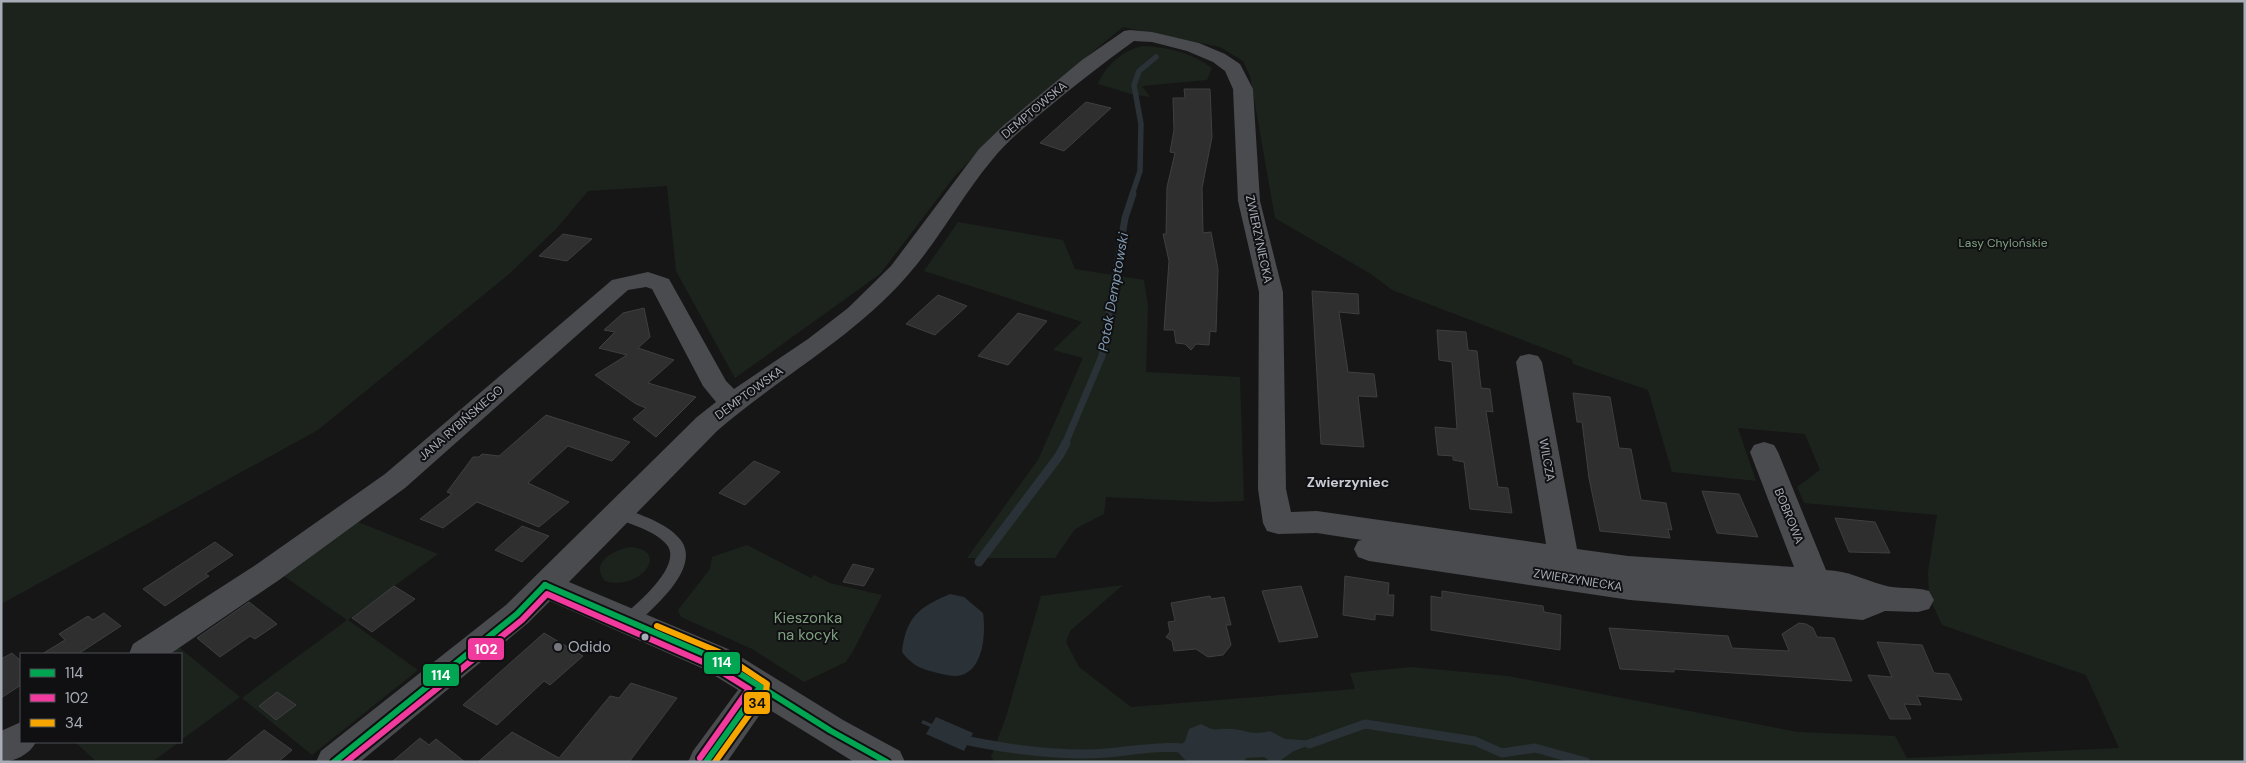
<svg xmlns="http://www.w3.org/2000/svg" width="2246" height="763" font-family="'DM Sans',sans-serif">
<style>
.green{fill:#1c231d}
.water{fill:#2a3137}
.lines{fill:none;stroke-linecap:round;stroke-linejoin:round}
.stream-far2{stroke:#2a3137;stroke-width:5.5}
.stream-far1{stroke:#2a3137;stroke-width:7}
.stream{stroke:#2a3137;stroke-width:9}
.building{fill:#2f2f30;stroke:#3e3f42}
.service{fill:#4a4b4f;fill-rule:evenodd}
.minor{fill:#4a4b4f;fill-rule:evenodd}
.bus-1-casing{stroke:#101012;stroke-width:10}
.bus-2-casing{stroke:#101012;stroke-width:10}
.bus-3-casing{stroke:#101012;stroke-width:10}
.bus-1{stroke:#00a651;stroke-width:6}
.bus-2{stroke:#f13a9d;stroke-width:6}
.bus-3{stroke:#f7a600;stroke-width:6}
.bus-dot{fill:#a7acb6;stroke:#101012;stroke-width:2}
.poi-dot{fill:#74787e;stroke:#101012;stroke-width:2}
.labels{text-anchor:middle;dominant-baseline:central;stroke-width:4;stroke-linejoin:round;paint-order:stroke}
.street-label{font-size:12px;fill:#a7acb6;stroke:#101012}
.park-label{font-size:12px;fill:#7fa181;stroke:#101012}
.water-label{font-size:14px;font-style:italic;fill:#7f99b0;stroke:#101012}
.neighbourhood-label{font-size:14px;font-weight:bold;fill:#c8cbd3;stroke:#101012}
.near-park-label{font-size:15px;fill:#7fa181;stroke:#101012}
.near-poi-label{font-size:15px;fill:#a7acb6;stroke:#101012;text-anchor:start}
.line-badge{stroke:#101012;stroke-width:2}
.badge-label{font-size:14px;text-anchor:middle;font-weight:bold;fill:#fff}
.pale-badge-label{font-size:14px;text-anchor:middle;font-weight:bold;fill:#111}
</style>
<rect width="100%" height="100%" fill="#161616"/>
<!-- green -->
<g class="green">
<polygon points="1,1 2245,1 2245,762 996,762 991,757 1006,717 1041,596 1123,585 1070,631 1066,642 1079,667 1131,707 1355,689 1350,673 1411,667 1508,676 1798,732 1895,736 1907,758 2119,748 2086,675 1942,625 1929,597 1928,572 1937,515 1804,503 1797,487 1820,470 1805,434 1738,428 1756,481 1672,472 1648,390 1573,364 1572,359 1392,290 1371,274 1275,218 1250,76 1243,61 1220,47 1123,27 1008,121 954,177 880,274 735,378 676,271 667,186 588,191 556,229 509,274 318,430 1,604"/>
<path d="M1143 46C1168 47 1192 53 1212 68L1207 80 1142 86 1150 97 1131 94 1098 84C1106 65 1123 50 1143 46Z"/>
<polygon points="958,222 1063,240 1075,269 1144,280 1148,306 1146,372 1240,377 1244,501 1213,502 1106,497 1104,514 1075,529 1055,558 967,558 1038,460 1083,358 1053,350 1082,322 924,271"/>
<polygon points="358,522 438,554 348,620 418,670 312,755 242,698 347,620 281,574"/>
<polygon points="747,545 811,578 814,575 830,583 882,595 853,651 846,662 804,682 752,649 681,617 678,610 710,569 712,557"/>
<path d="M631 547C672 551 638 592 605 581 589 562 615 549 631 547Z"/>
<polygon points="176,645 240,697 181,740 181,654 163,654"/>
<polygon points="75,742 179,742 152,762 97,762"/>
</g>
<!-- water -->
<g class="water">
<path d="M950 594 964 597 983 613C986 633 984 673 957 676 950 676 941 674 934 672 920 669 911 664 902 652 906 617 919 607 950 594Z"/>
<polygon points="936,717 973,733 964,751 926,734 930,727 921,723 923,720 932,724"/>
<path d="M1201 724C1218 733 1215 728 1231 729 1249 730 1250 736 1270 731L1285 739 1320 741 1294 751 1278 762H1271L1264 757 1246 758 1244 762H1187L1176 750 1185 741 1189 729Z"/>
</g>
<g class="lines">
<!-- stream-far2 -->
<polyline class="stream-far2" points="1132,195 1140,171 1141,124 1134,85 1139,71 1156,57"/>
<!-- stream-far1 -->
<polyline class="stream-far1" points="1065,444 1102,356 1125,218 1133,194"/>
<!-- stream -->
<g class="stream">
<polyline points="979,562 1059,456 1066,443"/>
<path d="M960 739C1001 748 1043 754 1086 754 1121 754 1154 744 1189 749"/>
<polyline points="1309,744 1365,724 1475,741 1502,753 1535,748 1586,762"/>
</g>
</g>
<!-- building -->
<g class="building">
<polygon points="1184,89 1210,89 1212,137 1202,188 1203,233 1211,232 1218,269 1216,332 1210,331 1209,345 1196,344 1191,350 1185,344 1176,343 1174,330 1164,330 1169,261 1163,234 1166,234 1167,187 1175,153 1170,152 1174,130 1173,98 1185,98"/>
<polygon points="1086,102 1111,108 1064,151 1040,143"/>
<polygon points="563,234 592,239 567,261 539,256"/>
<polygon points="1312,291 1358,294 1359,314 1339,312 1348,372 1374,374 1377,397 1358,396 1364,447 1321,444"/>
<polygon points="938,295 967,306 935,335 906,324"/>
<polygon points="644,308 650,337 638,348 674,360 648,383 696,397 656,437 633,419 646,408 636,404 595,375 627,355 599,348 615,332 604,330 623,313"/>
<polygon points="1018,313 1047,321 1008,365 978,356"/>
<polygon points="1437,330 1466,332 1468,350 1477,351 1481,388 1490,389 1493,412 1486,411 1498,487 1508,488 1512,513 1470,509 1464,462 1453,460 1453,456 1438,455 1435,427 1457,429 1452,362 1439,360"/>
<polygon points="1573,393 1610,397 1619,448 1631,449 1641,500 1666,503 1672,530 1668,529 1670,538 1600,531 1589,478 1582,422 1577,422"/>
<polygon points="546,415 630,442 612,461 568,446 528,483 569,502 539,527 477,502 443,528 420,519 452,494 447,492 473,457 479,457 482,454 499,456"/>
<polygon points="754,461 780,472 745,505 719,493"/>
<polygon points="1702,491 1739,494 1758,537 1717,533"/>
<polygon points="1835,518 1875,522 1890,553 1849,552"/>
<polygon points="522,526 549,536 522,562 495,550"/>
<polygon points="215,542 233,555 205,574 209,576 165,606 143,589"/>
<polygon points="853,564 874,569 864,586 843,582"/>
<polygon points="1345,576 1389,583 1388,595 1394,595 1393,616 1375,614 1375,620 1343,615"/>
<polygon points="394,586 415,599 372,632 352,618"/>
<polygon points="1301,586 1318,637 1279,642 1262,591"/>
<polygon points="1442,591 1543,606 1544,612 1561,615 1560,650 1431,630 1431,596 1442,598"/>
<polygon points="1210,596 1211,599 1224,597 1231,625 1226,625 1231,645 1223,655 1208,657 1196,649 1174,651 1172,641 1166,637 1170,632 1168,622 1175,621 1171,603"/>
<polygon points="249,602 277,624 255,639 250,636 220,657 197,638"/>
<polygon points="104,613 121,626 78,654 42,654 65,640 59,634 88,616 93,620"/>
<polygon points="1799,623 1806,624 1813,628 1817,637 1834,638 1852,681 1674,669 1674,672 1620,669 1609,628 1728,636 1732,648 1789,651 1782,634"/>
<polygon points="544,633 583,656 550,685 544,681 497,725 463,705"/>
<polygon points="1877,642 1922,645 1934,673 1949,674 1962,700 1917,696 1921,705 1904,704 1911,719 1890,719 1868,675 1892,677"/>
<polygon points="12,653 21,661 21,685 1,698 1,659"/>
<polygon points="631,683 677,698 629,762 478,762 512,732 559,758 610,696 619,698"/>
<polygon points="277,692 296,705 276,720 259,706"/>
<polygon points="264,730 292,750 278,762 225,762"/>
<polygon points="420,738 429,745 436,739 465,762 392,762"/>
</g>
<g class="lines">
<!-- service -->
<path class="service" d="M617 507C637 513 665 522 679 538 701 562 665 597 648 613 644 617 639 623 634 626 630 628 627 627 623 626L621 621 623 616C636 604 683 566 667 545 655 530 629 524 612 517L609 513 612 509Z"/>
<!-- minor -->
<g class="minor">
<path d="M1130 30 1152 32 1199 43 1225 54 1240 64 1253 89 1260 201 1283 292 1286 489 1291 512 1317 511 1546 544 1516 362 1520 356 1529 354 1538 356 1542 362 1577 549 1628 556 1794 567 1750 452 1754 445 1764 442 1774 445 1778 452 1826 570C1849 571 1862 579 1883 585 1898 590 1914 586 1929 591L1934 600 1929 609 1918 612 1885 611 1863 620 1630 600 1369 561 1358 557 1354 549 1358 541 1362 540 1317 533 1278 534 1267 531 1263 523 1258 489 1259 292 1238 201 1233 89 1225 71 1213 62 1187 51 1152 42 1134 41C1103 63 1074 86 1044 111 1026 126 1007 141 992 160 961 197 939 240 907 276 852 339 779 377 717 431L569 582 728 649 843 720 900 751 905 762H854L765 707 727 762H688L693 751 738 690 704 669 550 601 528 623 360 762H316L321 751 506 605 697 417 716 402 703 386 652 289 646 287 628 290 405 488 279 580 170 654H129L133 644 257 564 385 474 612 280 648 272 669 279 726 381 734 389 808 339 848 308 891 266 979 149 1005 124 1082 60 1124 31Z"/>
<path d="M21 722V742H36C30 754 15 762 1 762V731Z"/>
</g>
<defs>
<g id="bus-1">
<polyline points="545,585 716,659 831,731 887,762"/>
<polyline points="334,762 517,614 545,585"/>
<polyline points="706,762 760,687"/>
</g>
<polyline id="bus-2" points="346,762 522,620 547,594 712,666 749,689 700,758"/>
<polyline id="bus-3" points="657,626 719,652 767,684 766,691 715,762"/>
</defs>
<!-- bus-1 casing -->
<use href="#bus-1" class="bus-1-casing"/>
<!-- bus-2 casing -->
<use href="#bus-2" class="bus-2-casing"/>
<!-- bus-3 casing -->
<use href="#bus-3" class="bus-3-casing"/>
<!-- bus-1 -->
<use href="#bus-1" class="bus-1"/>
<!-- bus-2 -->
<use href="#bus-2" class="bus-2"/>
<!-- bus-3 -->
<use href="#bus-3" class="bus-3"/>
</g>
<!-- markers -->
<circle class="bus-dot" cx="645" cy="637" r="4.5"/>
<circle class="poi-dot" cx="558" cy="647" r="5"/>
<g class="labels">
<!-- street labels -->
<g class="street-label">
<text transform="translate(1034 110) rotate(-40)">DEMPTOWSKA</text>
<text transform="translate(1259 239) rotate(78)">ZWIERZYNIECKA</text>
<text transform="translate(749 393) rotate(-36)">DEMPTOWSKA</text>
<text transform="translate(461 423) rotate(-41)">JANA RYBIŃSKIEGO</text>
<text transform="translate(1547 460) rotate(80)">WILCZA</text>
<text transform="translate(1789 516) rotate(68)">BOBROWA</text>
<text transform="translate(1578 580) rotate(9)">ZWIERZYNIECKA</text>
</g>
<!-- park labels -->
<g class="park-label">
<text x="2003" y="243">Lasy Chylońskie</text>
</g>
<!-- water labels -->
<g class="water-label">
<text transform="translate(1113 292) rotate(-80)">Potok Demptowski</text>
</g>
<!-- neighbourhood labels -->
<g class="neighbourhood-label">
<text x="1348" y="482">Zwierzyniec</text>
</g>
<!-- near-park labels -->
<g class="near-park-label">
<text x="808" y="618">Kieszonka<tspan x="808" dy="17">na kocyk</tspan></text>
</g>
<!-- near-poi labels -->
<g class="near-poi-label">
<text x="568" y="647">Odido</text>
</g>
</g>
<g class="line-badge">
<rect x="467" y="637" width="38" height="24" rx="5" fill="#f13a9d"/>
<rect x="703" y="651" width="38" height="24" rx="5" fill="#00a651"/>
<rect x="422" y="663" width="38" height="24" rx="5" fill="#00a651"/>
<rect x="743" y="691" width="28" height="24" rx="5" fill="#f7a600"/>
</g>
<g class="badge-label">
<text x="486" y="654">102</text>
<text x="722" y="667">114</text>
<text x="441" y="680">114</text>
</g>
<g class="pale-badge-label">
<text x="757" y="708">34</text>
</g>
<!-- border -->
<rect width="2246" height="763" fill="none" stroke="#a7acb6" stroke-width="5"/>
<!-- legend -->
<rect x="20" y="653" width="162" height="90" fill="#101012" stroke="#4c4e54"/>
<rect x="30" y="669" width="25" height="8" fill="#00a651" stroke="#4c4e54"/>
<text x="65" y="678" font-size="15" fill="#a7acb6">114</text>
<rect x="30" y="694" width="25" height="8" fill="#f13a9d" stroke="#4c4e54"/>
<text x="65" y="703" font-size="15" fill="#a7acb6">102</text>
<rect x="30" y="719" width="25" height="8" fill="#f7a600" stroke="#4c4e54"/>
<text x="65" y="728" font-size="15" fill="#a7acb6">34</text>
</svg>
